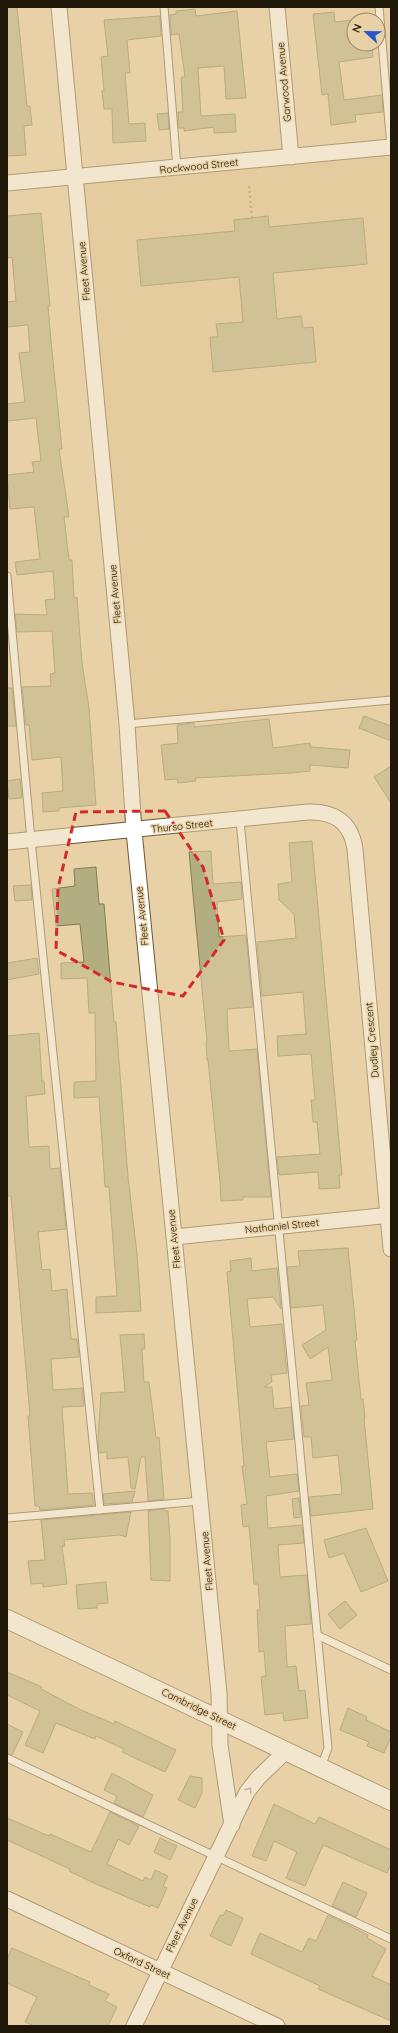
<svg xmlns="http://www.w3.org/2000/svg" width="398" height="2033" font-family="Quicksand,sans-serif">
<style>
.built{fill:#e1c695}
.building{fill:#b3ae81;stroke:#827d52}
.lines{fill:none;stroke-linecap:round;stroke-linejoin:round}
.service-casing{stroke:#6c5731;stroke-width:9}
.minor-casing{stroke:#6c5731;stroke-width:17}
.tertiary-casing{stroke:#6c5731;stroke-width:20}
.path{stroke:#998868;stroke-width:2.5;stroke-dasharray:2 3;stroke-linecap:butt}
.service{stroke:#fff;stroke-width:7}
.minor{stroke:#fff;stroke-width:15}
.tertiary{stroke:#fff;stroke-width:18}
.oneway{stroke:#9a978f}
.marked{fill:none;stroke:#d62828;stroke-width:3;stroke-dasharray:8 5;stroke-linejoin:round}
.labels{text-anchor:middle;dominant-baseline:central;stroke-width:3;stroke-linejoin:round;paint-order:stroke}
.street-label{font-size:10px;fill:#1f1707;stroke:#e8d1a7}
</style>
<rect width="100%" height="100%" fill="#e8d1a7"/>
<!-- built -->
<polygon class="built" points="391,147 391,700 127,724 76,178"/>
<!-- building -->
<g class="building">
<polygon points="7,7 17,7 27,106 30,106 32,125 24,126 26,155 7,156"/>
<polygon points="195,9 196,16 237,11 246,98 226,99 224,66 198,68 201,116 235,114 236,132 214,133 214,127 184,131 184,128 179,128 178,112 183,112 181,77 185,77 179,34 171,35 170,15 176,14 176,11"/>
<polygon points="334,12 335,22 369,18 369,20 354,20 354,44 372,44 373,57 339,62 344,100 382,95 383,112 355,115 356,122 331,125 328,94 322,95 313,14"/>
<polygon points="160,16 161,36 127,40 130,73 125,73 129,124 145,123 146,141 113,143 112,109 104,109 102,91 104,91 101,57 108,56 104,20"/>
<polygon points="168,113 169,129 159,130 157,114"/>
<polygon points="41,213 50,306 48,306 51,341 62,449 59,449 69,517 64,517 69,560 72,560 74,598 77,597 82,663 89,708 96,805 59,808 59,811 43,812 42,793 63,791 61,757 32,760 29,725 26,725 22,687 51,686 50,674 55,673 52,631 17,632 15,614 47,615 45,600 55,599 53,571 17,575 15,562 40,559 34,507 10,509 7,476 7,475 34,472 32,462 41,461 36,418 7,421 7,404 25,402 19,353 30,352 28,325 7,327 7,302 16,301 12,257 7,258 7,216"/>
<polygon points="268,216 269,227 363,218 367,264 273,273 277,319 301,316 303,328 313,327 316,362 213,372 210,337 218,337 216,324 243,322 239,277 141,286 137,240 235,231 234,220"/>
<polygon points="7,688 12,688 16,726 7,726"/>
<polygon points="364,716 391,726 391,741 359,728"/>
<polygon points="269,719 273,748 310,743 311,747 350,750 348,768 310,765 310,771 292,773 195,778 196,781 178,783 177,779 165,780 161,745 178,743 177,725 194,723 194,727"/>
<polygon points="391,766 391,803 374,777"/>
<polygon points="20,779 22,798 9,799 7,781"/>
<polygon points="312,841 342,1175 339,1175 340,1188 319,1189 318,1172 279,1175 277,1157 320,1154 317,1122 313,1122 311,1100 315,1100 311,1054 278,1056 277,1036 306,1034 303,992 262,996 257,942 296,938 294,914 279,900 278,884 292,882 289,843"/>
<polygon points="211,851 213,884 241,882 242,899 217,902 219,937 246,935 253,1007 227,1009 229,1051 257,1049 271,1197 243,1197 243,1200 221,1201 220,1182 208,1060 207,1060 206,1042 207,1041 189,852"/>
<polygon points="96,867 99,904 104,904 114,1022 116,1022 128,1177 137,1254 141,1311 96,1313 96,1297 117,1296 109,1187 105,1187 99,1097 74,1098 74,1082 96,1081 95,1013 89,1013 87,978 61,979 61,963 84,962 80,924 56,926 52,889 75,886 74,869"/>
<polygon points="31,885 32,900 15,901 13,886"/>
<polygon points="37,958 39,974 7,980 7,963"/>
<polygon points="39,1033 42,1081 44,1081 45,1094 26,1096 29,1147 49,1146 50,1169 60,1168 66,1229 38,1232 42,1270 50,1269 52,1291 67,1289 71,1339 77,1339 79,1357 51,1359 53,1390 82,1388 84,1406 62,1407 68,1494 92,1493 94,1505 40,1510 39,1506 35,1506 28,1416 30,1416 11,1196 7,1196 7,1036"/>
<polygon points="348,1248 357,1340 355,1341 361,1399 363,1399 365,1418 364,1418 373,1509 311,1516 309,1497 342,1494 338,1455 313,1458 311,1437 304,1437 301,1406 309,1405 306,1383 332,1380 328,1347 310,1359 302,1345 326,1330 323,1305 291,1308 287,1267 300,1266 298,1251"/>
<polygon points="251,1258 252,1271 277,1268 281,1309 273,1297 247,1299 250,1327 282,1324 287,1373 271,1375 272,1382 264,1387 272,1387 274,1409 291,1407 294,1439 266,1442 270,1477 297,1474 299,1491 266,1496 268,1528 302,1525 304,1543 278,1545 280,1577 307,1575 311,1624 285,1626 287,1667 296,1666 299,1691 305,1690 308,1718 284,1721 283,1713 265,1715 261,1677 266,1676 264,1651 259,1652 257,1610 260,1610 258,1584 254,1584 249,1526 243,1527 241,1505 247,1504 242,1466 244,1466 242,1443 227,1272 231,1271 230,1261"/>
<polygon points="144,1334 145,1349 142,1349 144,1382 149,1382 156,1438 159,1437 164,1499 148,1501 145,1457 141,1457 135,1489 131,1488 128,1457 107,1459 107,1452 99,1453 98,1441 101,1393 125,1392 120,1335"/>
<polygon points="135,1491 132,1502 104,1504 103,1494"/>
<polygon points="299,1498 301,1517 294,1518 292,1499"/>
<polygon points="164,1509 165,1511 168,1511 170,1538 170,1581 151,1580 148,1511"/>
<polygon points="131,1512 126,1537 120,1535 64,1540 65,1546 62,1546 67,1584 43,1587 43,1583 31,1584 28,1561 45,1560 41,1520"/>
<polygon points="366,1528 388,1581 361,1592 344,1553 329,1558 324,1540"/>
<polygon points="106,1582 108,1603 97,1604 97,1608 78,1609 76,1585"/>
<polygon points="345,1601 357,1615 340,1629 328,1614"/>
<polygon points="7,1672 42,1687 41,1689 79,1709 114,1724 115,1721 176,1750 165,1772 122,1752 124,1749 96,1736 95,1739 56,1723 43,1753 25,1745 40,1711 7,1695"/>
<polygon points="348,1708 367,1717 366,1720 391,1732 391,1737 384,1753 367,1746 369,1742 340,1730"/>
<polygon points="7,1724 23,1732 12,1755 7,1753"/>
<polygon points="112,1773 153,1795 143,1817 114,1803 117,1796 104,1790"/>
<polygon points="190,1776 202,1778 202,1793 195,1808 178,1800"/>
<polygon points="274,1804 315,1824 319,1817 391,1850 391,1864 387,1873 323,1845 305,1886 286,1878 297,1852 274,1841 266,1861 252,1856"/>
<polygon points="110,1812 139,1826 129,1845 118,1839 107,1864 143,1881 145,1877 151,1880 155,1870 168,1876 163,1886 167,1888 158,1908 151,1905 150,1907 96,1884 69,1871 70,1869 7,1840 7,1818 49,1836 50,1834 91,1852"/>
<polygon points="160,1838 177,1846 170,1860 154,1852"/>
<polygon points="343,1882 367,1893 356,1917 332,1906"/>
<polygon points="226,1910 243,1918 231,1946 210,1936 220,1915 223,1916"/>
<polygon points="328,1915 368,1935 367,1938 386,1949 372,1976 391,1985 391,2021 318,1989 320,1986 251,1954 260,1933 302,1952 309,1938 316,1941"/>
<polygon points="12,1948 90,1982 89,1985 109,1994 105,2001 117,2007 108,2026 34,2026 25,2022 37,1997 7,1983 7,1959"/>
</g>
<g class="lines">
<defs>
<g id="service">
<polyline points="164,7 177,168"/>
<polyline points="379,7 391,147"/>
<polyline points="7,576 31,840 100,1510"/>
<polyline points="127,724 391,700"/>
<polyline points="240,820 328,1748 321,1767"/>
<polyline points="7,1518 201,1501"/>
<polyline points="317,1635 391,1670"/>
<polyline points="7,1758 391,1939"/>
</g>
<g id="minor">
<polyline points="59,7 127,724 134,831 219,1693 220,1745 232,1825"/>
<polyline points="277,7 291,157"/>
<polyline points="7,183 391,147"/>
<path d="M7 842 308 812C334 811 351 822 355 849L391 1249"/>
<polyline points="174,1237 391,1215"/>
<polyline points="7,1899 277,2026"/>
<polyline points="134,2026 247,1792 258,1778 286,1751"/>
</g>
<polyline id="tertiary" points="7,1619 391,1801"/>
</defs>
<!-- service casing -->
<use href="#service" class="service-casing"/>
<!-- minor casing -->
<use href="#minor" class="minor-casing"/>
<!-- tertiary casing -->
<use href="#tertiary" class="tertiary-casing"/>
<!-- path -->
<polyline class="path" points="249,186 252,218"/>
<!-- service -->
<use href="#service" class="service"/>
<!-- minor -->
<use href="#minor" class="minor"/>
<!-- tertiary -->
<use href="#tertiary" class="tertiary"/>
</g>
<!-- one-way arrows -->
<defs><path id="oneway-chevron" d="M-2-3.5L2.5 0L-2 3.5" fill="none" stroke-width="1.6" stroke-linecap="round" stroke-linejoin="round"/></defs>
<use class="oneway" href="#oneway-chevron" transform="translate(249 1790) rotate(-57)"/>
<!-- marked area -->
<path d="M0 0H398V2033H0ZM165 811 203 867 224 940 183 996 112 982 56 950 58 888 76 812Z" fill="#e8d1a7" fill-opacity=".55" fill-rule="evenodd"/>
<path class="marked" d="M165 811 203 867 224 940 183 996 112 982 56 950 58 888 76 812Z"/>
<g class="labels">
<!-- street labels -->
<g class="street-label">
<text transform="translate(284 82) rotate(-95)">Garwood Avenue</text>
<text transform="translate(199 166) rotate(-6)">Rockwood Street</text>
<text transform="translate(84 271) rotate(-95)">Fleet Avenue</text>
<text transform="translate(115 594) rotate(-95)">Fleet Avenue</text>
<text transform="translate(182 826) rotate(-6)">Thurso Street</text>
<text transform="translate(142 916) rotate(-96)">Fleet Avenue</text>
<text transform="translate(372 1040) rotate(-95)">Dudley Crescent</text>
<text transform="translate(282 1226) rotate(-6)">Nathaniel Street</text>
<text transform="translate(174 1239) rotate(-96)">Fleet Avenue</text>
<text transform="translate(207 1561) rotate(-95)">Fleet Avenue</text>
<text transform="translate(199 1709) rotate(26)">Cambridge Street</text>
<text transform="translate(182 1925) rotate(-64)">Fleet Avenue</text>
<text transform="translate(142 1963) rotate(25)">Oxford Street</text>
</g>
</g>
<!-- border -->
<rect width="398" height="2033" fill="none" stroke="#1f1707" stroke-width="16"/>
<!-- north arrow -->
<g transform="translate(366 32) rotate(292)"><circle r="19" fill="#e8d1a7" stroke="#988767"/>
<path d="M0-3L7 15L0 10L-7 15Z" fill="#245ac7"/>
<text y="-6" font-size="11" font-weight="bold" text-anchor="middle" fill="#1f1707">N</text>
</g>
</svg>
